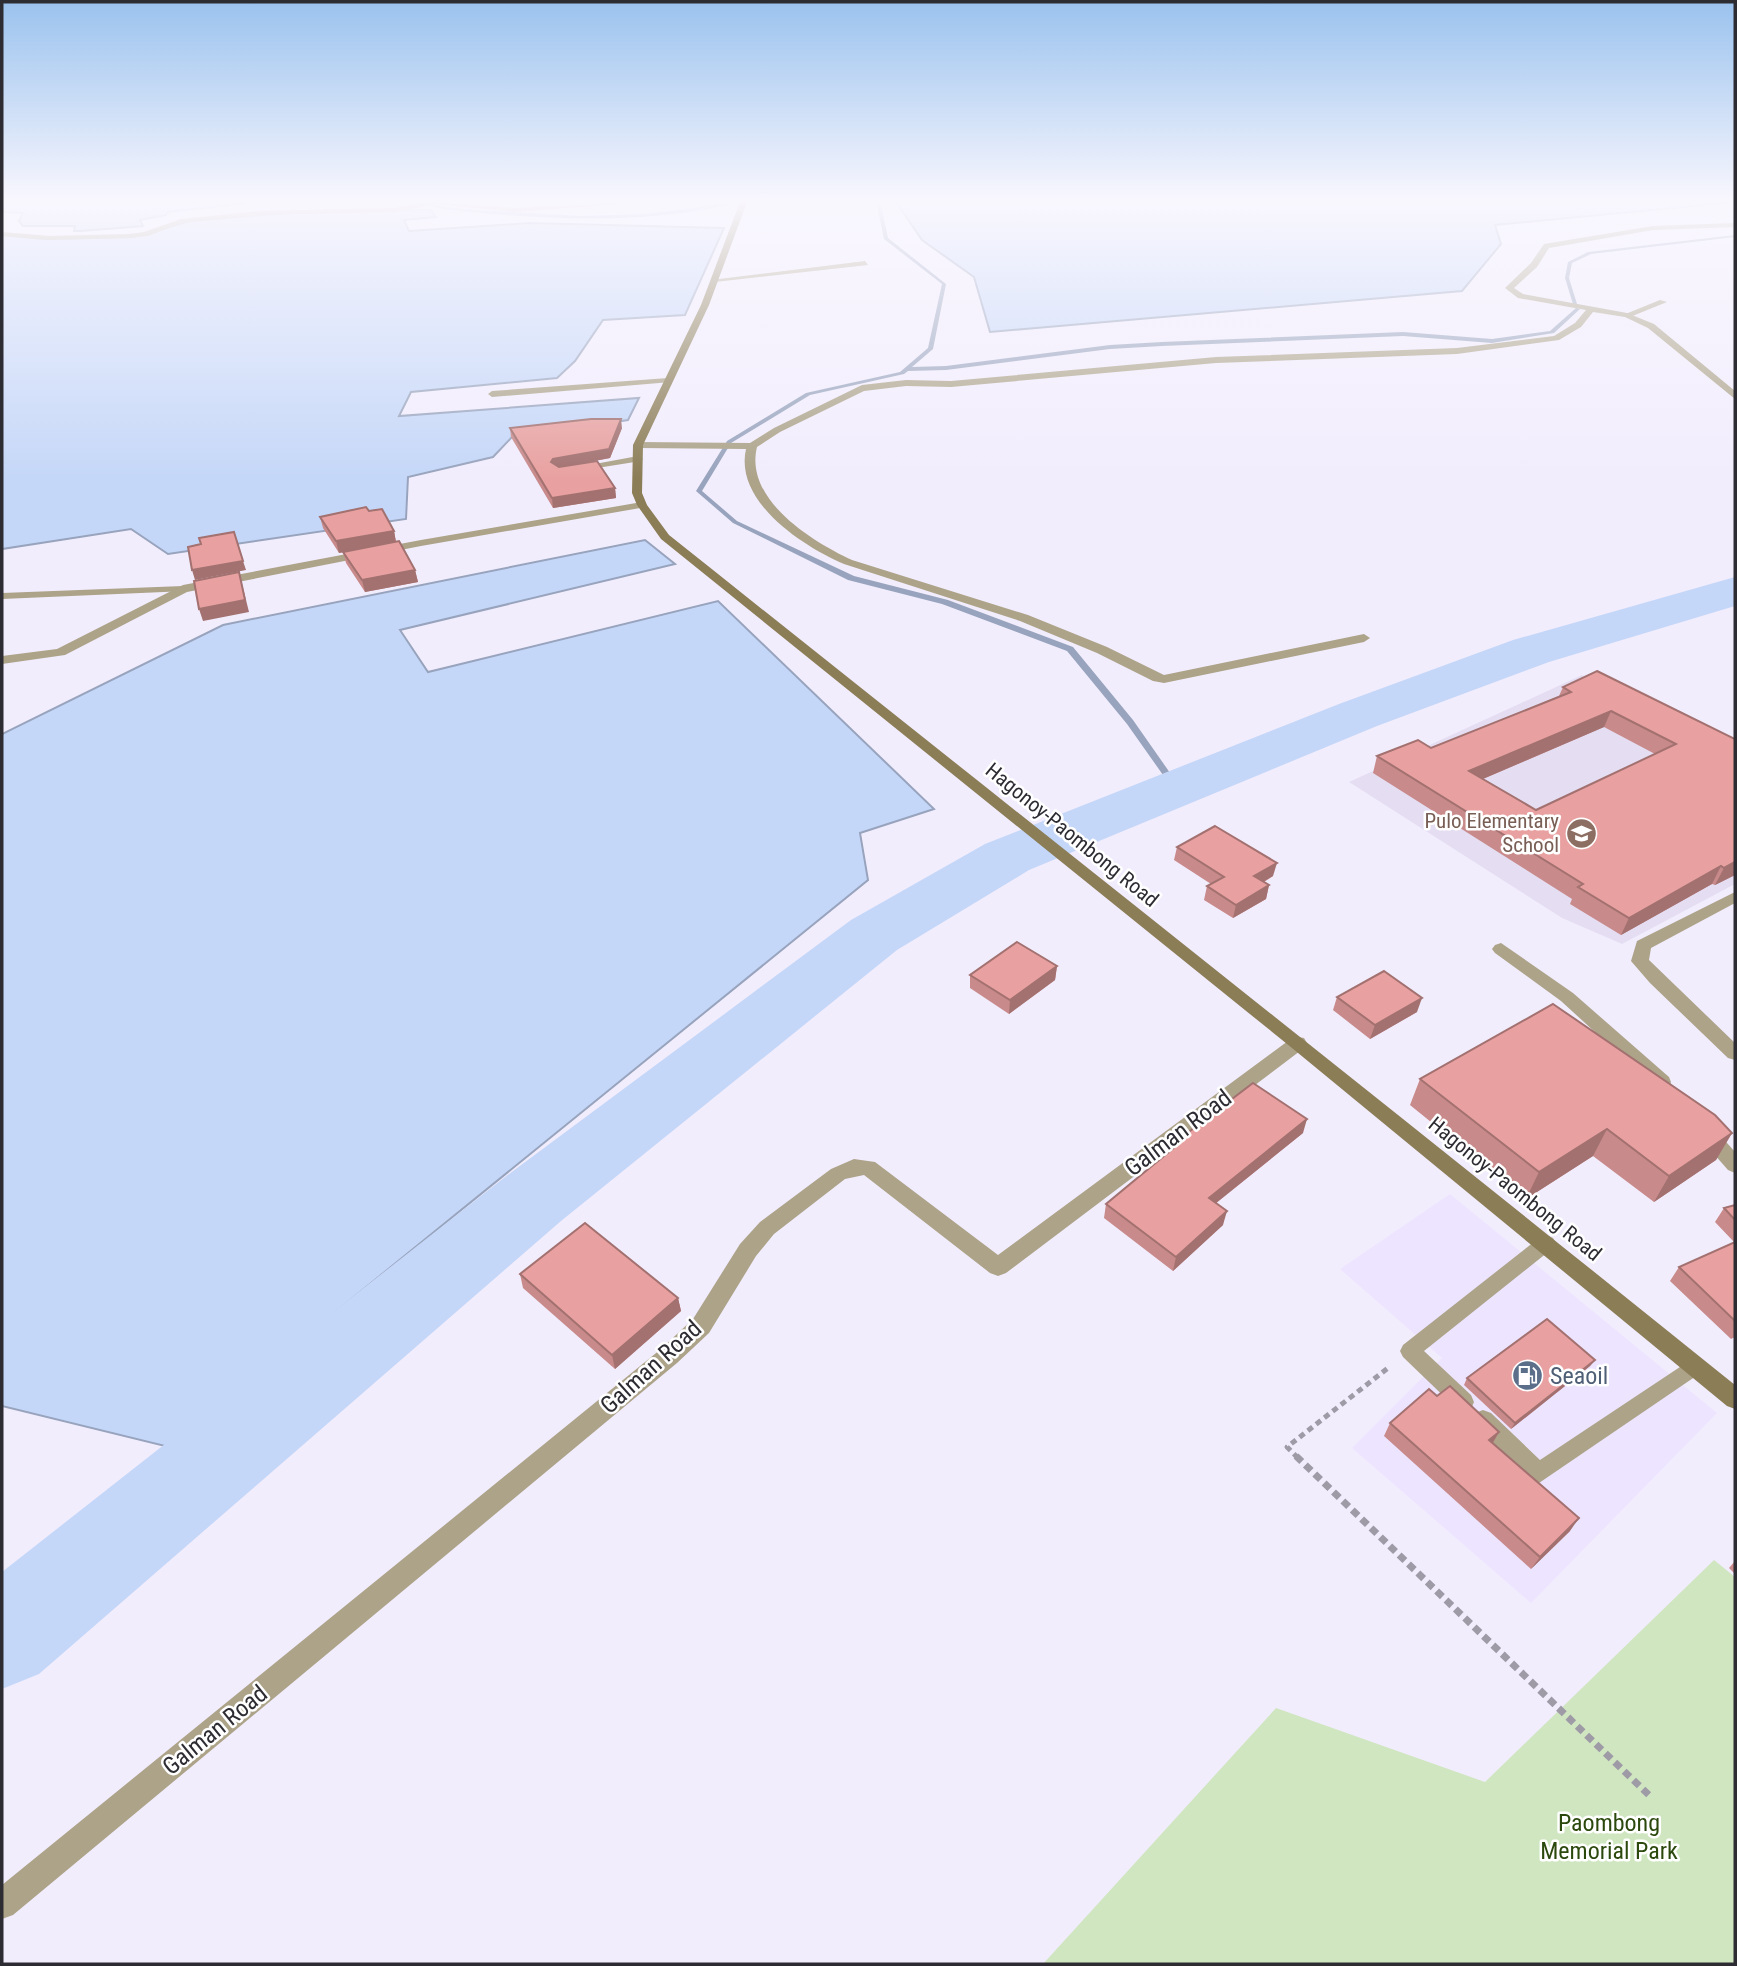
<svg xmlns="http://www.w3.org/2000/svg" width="1737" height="1966" font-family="'Roboto Condensed',sans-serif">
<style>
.built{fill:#ede4ff}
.education{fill:#e5def3}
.green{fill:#cfe6c0}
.water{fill:#c5d7f8;stroke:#98a4bd;stroke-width:2}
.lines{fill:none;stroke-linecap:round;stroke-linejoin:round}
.stream{fill:#98a4bd;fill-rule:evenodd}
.river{fill:#c5d7f8;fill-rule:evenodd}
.path-far1{stroke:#9e9aa6;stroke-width:5;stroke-dasharray:6 4.5;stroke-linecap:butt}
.path{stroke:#9e9aa6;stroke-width:7;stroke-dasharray:8 5;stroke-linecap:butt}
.service{fill:#aca389;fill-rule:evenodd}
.minor{fill:#aca389;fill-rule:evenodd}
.secondary{fill:#8b7d56;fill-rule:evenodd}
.wall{fill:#c88a8a;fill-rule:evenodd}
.shaded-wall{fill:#a27170}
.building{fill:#e8a1a0;stroke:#a27170;stroke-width:2;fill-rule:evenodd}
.labels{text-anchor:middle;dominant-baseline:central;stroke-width:5;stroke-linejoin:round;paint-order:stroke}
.education-label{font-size:21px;fill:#785e54;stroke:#fff;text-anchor:end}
.street-label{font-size:21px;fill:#2e2c33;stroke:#fff}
.near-street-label{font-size:24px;fill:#2e2c33;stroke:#fff}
.near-service-label{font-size:24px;fill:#4e5e75;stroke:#fff;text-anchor:start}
.near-park-label{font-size:24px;fill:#2b480d;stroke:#fff}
</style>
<rect width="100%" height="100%" fill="#f2edfd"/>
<!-- built -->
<polygon class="built" points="1450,1194 1717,1413 1531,1603 1352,1448 1442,1358 1340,1269"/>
<!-- education -->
<polygon class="education" points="1582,675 1735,755 1735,884 1622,944 1562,918 1349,782"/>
<!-- green -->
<polygon class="green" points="1714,1560 1735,1577 1735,1964 1043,1964 1276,1708 1485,1782"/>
<!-- water -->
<g class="water">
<polygon points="253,202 168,212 166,215 140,220 143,226 80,231 74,231 75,226 23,226 19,221 23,213 2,212 2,202"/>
<polygon points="1735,202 1495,225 1501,244 1462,291 990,332 974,277 922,240 896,202"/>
<polygon points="431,210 436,217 404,220 409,231 530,223 724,228 685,315 603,320 575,361 557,378 411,392 399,416 639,398 628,420 512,437 493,457 408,477 406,519 168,554 131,529 2,549 2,235 45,239 133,237 191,221 311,211"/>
<polygon points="645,540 675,564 400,630 428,672 718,601 934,809 860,833 868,880 169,1447 2,1406 2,734 223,625"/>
</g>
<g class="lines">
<!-- stream -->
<g class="stream">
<path d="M416 202 461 209 581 216 644 214 738 202C660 223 571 220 491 214 466 211 440 211 416 202Z"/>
<polygon points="873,202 878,202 881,205 888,238 946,284 933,349 912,367 946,366 1110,345 1162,342 1403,332 1492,339 1550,331 1576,308 1580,309 1554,333 1492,343 1403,336 1162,346 1110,349 946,370 908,371 904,374 810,395 731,443 702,491 737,521 854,576 948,600 1073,647 1133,720 1182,790 1178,793 1175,792 1127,724 1067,651 942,604 848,580 733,523 696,491 727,441 806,393 900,372 928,348 942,284 884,239 877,205"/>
<polygon points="1735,235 1735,237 1591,254 1572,263 1569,278 1577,304 1575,305 1573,304 1565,278 1568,262 1588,252"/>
</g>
<!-- river -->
<polygon class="river" points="1735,577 1735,606 1549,662 1377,726 1029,870 897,950 561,1221 39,1674 2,1689 2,1572 505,1177 851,920 985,844 1339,704 1513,640"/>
<!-- path-far1 -->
<polyline class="path-far1" points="1298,1458 1287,1447 1388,1368"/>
<!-- path -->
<polyline class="path" points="1296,1456 1650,1796"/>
<!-- service -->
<g class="service">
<polygon points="1660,300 1667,302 1630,317 1623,315"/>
<polygon points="668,378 671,378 671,382 492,397 488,394 492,391"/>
<polygon points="638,456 643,459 641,461 578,471 573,468"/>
<polygon points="183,586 188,589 187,591 2,599 2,593"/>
<polygon points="1546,1235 1553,1238 1556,1243 1553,1248 1424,1351 1471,1395 1474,1402 1471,1409 1464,1411 1457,1409 1403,1357 1400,1351 1403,1345 1539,1238"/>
<polygon points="1695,1357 1702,1360 1705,1366 1702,1372 1539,1483 1531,1480 1475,1427 1472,1420 1475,1413 1483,1410 1491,1413 1540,1460"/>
</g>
<!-- minor -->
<g class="minor">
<polygon points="427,202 515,208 642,202 515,212 438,204 394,212 260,215 182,223 148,236 129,238 50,240 2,236 2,232 50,236 129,234 144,232 181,219 260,211 394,208"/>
<path d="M1735 223V227L1653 230 1549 248 1537 267 1514 288 1523 294 1627 313 1654 324 1735 391V399L1648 328 1625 317 1593 312 1581 327 1559 340 1457 354 1216 363 951 387 906 386 864 391 780 432 757 447C744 500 813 542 852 560L1028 615 1107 647 1164 675 1364 634 1370 638 1364 642 1164 683 1153 681 1097 653 1020 621 844 564C804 547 734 502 746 449L638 448 633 445 638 442 750 443 774 428 862 385 906 380 951 381 1216 357 1457 348 1554 336 1575 323 1586 310 1518 298 1505 288 1531 263 1544 244 1653 226Z"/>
<polygon points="865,261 868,265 715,282 711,280"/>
<polygon points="642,502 647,505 646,507 421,546 187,592 65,655 2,664 2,656 57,649 183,585 421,540"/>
<polygon points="1735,892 1735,903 1651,948 1649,960 1735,1043 1735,1060 1728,1058 1650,983 1631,961 1637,941"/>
<polygon points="1501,943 1573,993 1669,1077 1671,1082 1669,1087 1655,1087 1561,1001 1495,953 1492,949 1495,945"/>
<polygon points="1298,1037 1304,1038 1307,1043 1304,1048 1006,1273 998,1276 990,1273 864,1175 845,1179 774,1234 756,1256 709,1333 677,1363 13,1915 2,1919 2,1885 661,1349 693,1319 740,1244 760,1222 831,1169 854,1159 875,1162 998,1255 1292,1038"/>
<polygon points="1706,1125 1713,1127 1735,1152 1735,1173 1728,1170 1699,1137 1696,1132 1699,1127"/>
</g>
<!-- secondary -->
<path class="secondary" d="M740 202H747L709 305 643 445 642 493 647 505 669 535C1024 818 1381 1100 1735 1385V1409L1727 1406 1292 1048 661 539 637 505 632 493 633 445 701 305Z"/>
</g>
<!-- wall -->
<g class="wall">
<polygon points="510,428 622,428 610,458 570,466 615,488 616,498 553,508 511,437"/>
<polygon points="369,511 394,531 396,542 415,570 418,582 365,592 346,563 343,552 339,553 323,528 320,517"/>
<path d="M1563 687 1735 739V875L1715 885 1712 884 1621 935 1570 904 1572 899 1373 773 1377 756 1431 748 1559 696ZM1604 727 1655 754 1536 810 1483 779Z"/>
<polygon points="1177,847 1273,876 1264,882 1269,885 1266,899 1233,918 1204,900 1207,886 1211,884 1174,860"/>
<polygon points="1057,966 1055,980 1009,1014 970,988 970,975"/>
<polygon points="1337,997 1417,1012 1370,1039 1333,1010"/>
<polygon points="1420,1079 1732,1133 1716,1160 1654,1202 1593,1156 1526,1199 1410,1105"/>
<polygon points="1303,1133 1216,1203 1223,1225 1173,1271 1104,1218 1106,1204 1171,1150 1173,1144"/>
<polygon points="1735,1205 1735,1337 1731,1339 1670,1281 1679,1267 1734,1242 1715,1222 1724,1208"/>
<polygon points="520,1274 678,1298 681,1311 615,1369 523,1288"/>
<polygon points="1595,1360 1590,1366 1511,1429 1464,1385 1467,1378"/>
<polygon points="1437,1396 1499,1432 1492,1444 1570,1531 1531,1569 1384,1436 1390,1423"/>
<polygon points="1735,1561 1735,1574 1729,1568"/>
</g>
<!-- shaded-wall -->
<g class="shaded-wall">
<polygon points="621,419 622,428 610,458 555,468 551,462 553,459"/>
<polygon points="615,488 616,498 553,508 552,498"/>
<polygon points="394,531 396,542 339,553 336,541"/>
<polygon points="243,561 246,570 195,580 192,570"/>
<polygon points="415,570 418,582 365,592 362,580"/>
<polygon points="239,572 249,612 203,621 199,609"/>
<polygon points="1611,711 1604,727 1464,787 1469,771"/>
<polygon points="1735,862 1735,875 1715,885 1724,868"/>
<polygon points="1277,863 1273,876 1251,889 1254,876"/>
<polygon points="1721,866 1712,884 1621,935 1629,918"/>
<polygon points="1269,885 1266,899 1233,918 1236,905"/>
<polygon points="1057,966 1055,980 1009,1014 1010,1000"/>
<polygon points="1422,998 1417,1012 1370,1039 1375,1025"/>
<polygon points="1307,1119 1303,1133 1205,1212 1209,1198"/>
<polygon points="1607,1129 1593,1156 1526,1199 1539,1172"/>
<polygon points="1732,1133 1716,1160 1654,1202 1669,1176"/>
<polygon points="1227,1211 1223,1225 1173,1271 1176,1257"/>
<polygon points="678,1298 681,1311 615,1369 612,1355"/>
<polygon points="1595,1360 1590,1366 1511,1429 1515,1423"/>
<polygon points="1499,1432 1491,1446 1489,1440"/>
<polygon points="1579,1518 1570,1531 1531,1569 1540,1557"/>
</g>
<!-- building -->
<g class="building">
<polygon points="591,419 621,419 609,449 553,459 551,462 559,467 597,461 615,488 552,498 510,428"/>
<polygon points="366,507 369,511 382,509 394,531 336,541 320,517"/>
<polygon points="234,532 243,561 192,570 188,547 201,544 199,538"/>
<polygon points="399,541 415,570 362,580 343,552"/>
<polygon points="239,572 245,600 199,609 194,581"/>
<path d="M1597 671 1735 739V862L1724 868 1721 866 1629 918 1578 887 1583 884 1377 756 1418 740 1431 748 1571 692 1563 687ZM1611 711 1676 744 1536 810 1469 771Z"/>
<polygon points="1215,826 1277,863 1254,876 1269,885 1236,905 1207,886 1224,877 1177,847"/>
<polygon points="1017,942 1057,966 1010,1000 970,975"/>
<polygon points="1384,971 1422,998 1375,1025 1337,997"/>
<polygon points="1553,1004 1715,1115 1732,1133 1669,1176 1607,1129 1539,1172 1420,1079"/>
<polygon points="1253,1083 1307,1119 1209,1198 1227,1211 1176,1257 1106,1204 1176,1146 1173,1144"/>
<polygon points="1735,1205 1735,1220 1724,1208"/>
<polygon points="585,1223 678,1298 612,1355 520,1274"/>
<polygon points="1735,1242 1735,1321 1679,1267"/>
<polygon points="1547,1319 1595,1360 1515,1423 1467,1378"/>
<polygon points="1450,1386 1499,1432 1489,1440 1579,1518 1540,1557 1390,1423 1429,1389 1437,1396"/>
</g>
<!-- sky -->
<linearGradient id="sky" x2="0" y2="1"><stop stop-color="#9ac2ee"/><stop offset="0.42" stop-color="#f9f7fe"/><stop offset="1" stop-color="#f9f7fe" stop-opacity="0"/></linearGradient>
<rect width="1737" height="478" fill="url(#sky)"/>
<!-- icons -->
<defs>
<symbol id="school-disc" viewBox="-11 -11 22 22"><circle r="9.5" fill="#8d6e63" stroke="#fff"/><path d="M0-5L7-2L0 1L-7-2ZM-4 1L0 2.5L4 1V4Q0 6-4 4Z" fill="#fff"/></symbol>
<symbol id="fuel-disc" viewBox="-11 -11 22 22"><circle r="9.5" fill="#5c6f8a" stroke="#fff"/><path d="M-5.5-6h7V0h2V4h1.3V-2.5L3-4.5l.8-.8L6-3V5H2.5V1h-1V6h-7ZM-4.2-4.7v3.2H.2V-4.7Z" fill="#fff"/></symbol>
</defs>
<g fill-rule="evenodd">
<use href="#school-disc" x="1564" y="816" width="35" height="35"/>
<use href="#fuel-disc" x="1510" y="1358" width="35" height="35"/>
</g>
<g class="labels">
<!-- education labels -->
<g class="education-label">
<text x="1559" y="821">Pulo Elementary<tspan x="1559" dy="24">School</tspan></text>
</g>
<!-- street labels -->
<g class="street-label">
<text transform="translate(1072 835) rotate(39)">Hagonoy-Paombong Road</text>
<text transform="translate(1515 1189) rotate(39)">Hagonoy-Paombong Road</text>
</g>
<!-- near-street labels -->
<g class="near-street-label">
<text transform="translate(1178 1133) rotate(-37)">Galman Road</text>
<text transform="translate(651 1367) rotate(-42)">Galman Road</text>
<text transform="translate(215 1730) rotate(-39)">Galman Road</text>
</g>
<!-- near-service labels -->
<g class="near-service-label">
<text x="1550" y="1376">Seaoil</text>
</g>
<!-- near-park labels -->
<g class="near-park-label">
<text x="1609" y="1823">Paombong<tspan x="1609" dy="28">Memorial Park</tspan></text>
</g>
</g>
<!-- border -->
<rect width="1737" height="1966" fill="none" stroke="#2e2c33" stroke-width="7"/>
</svg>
